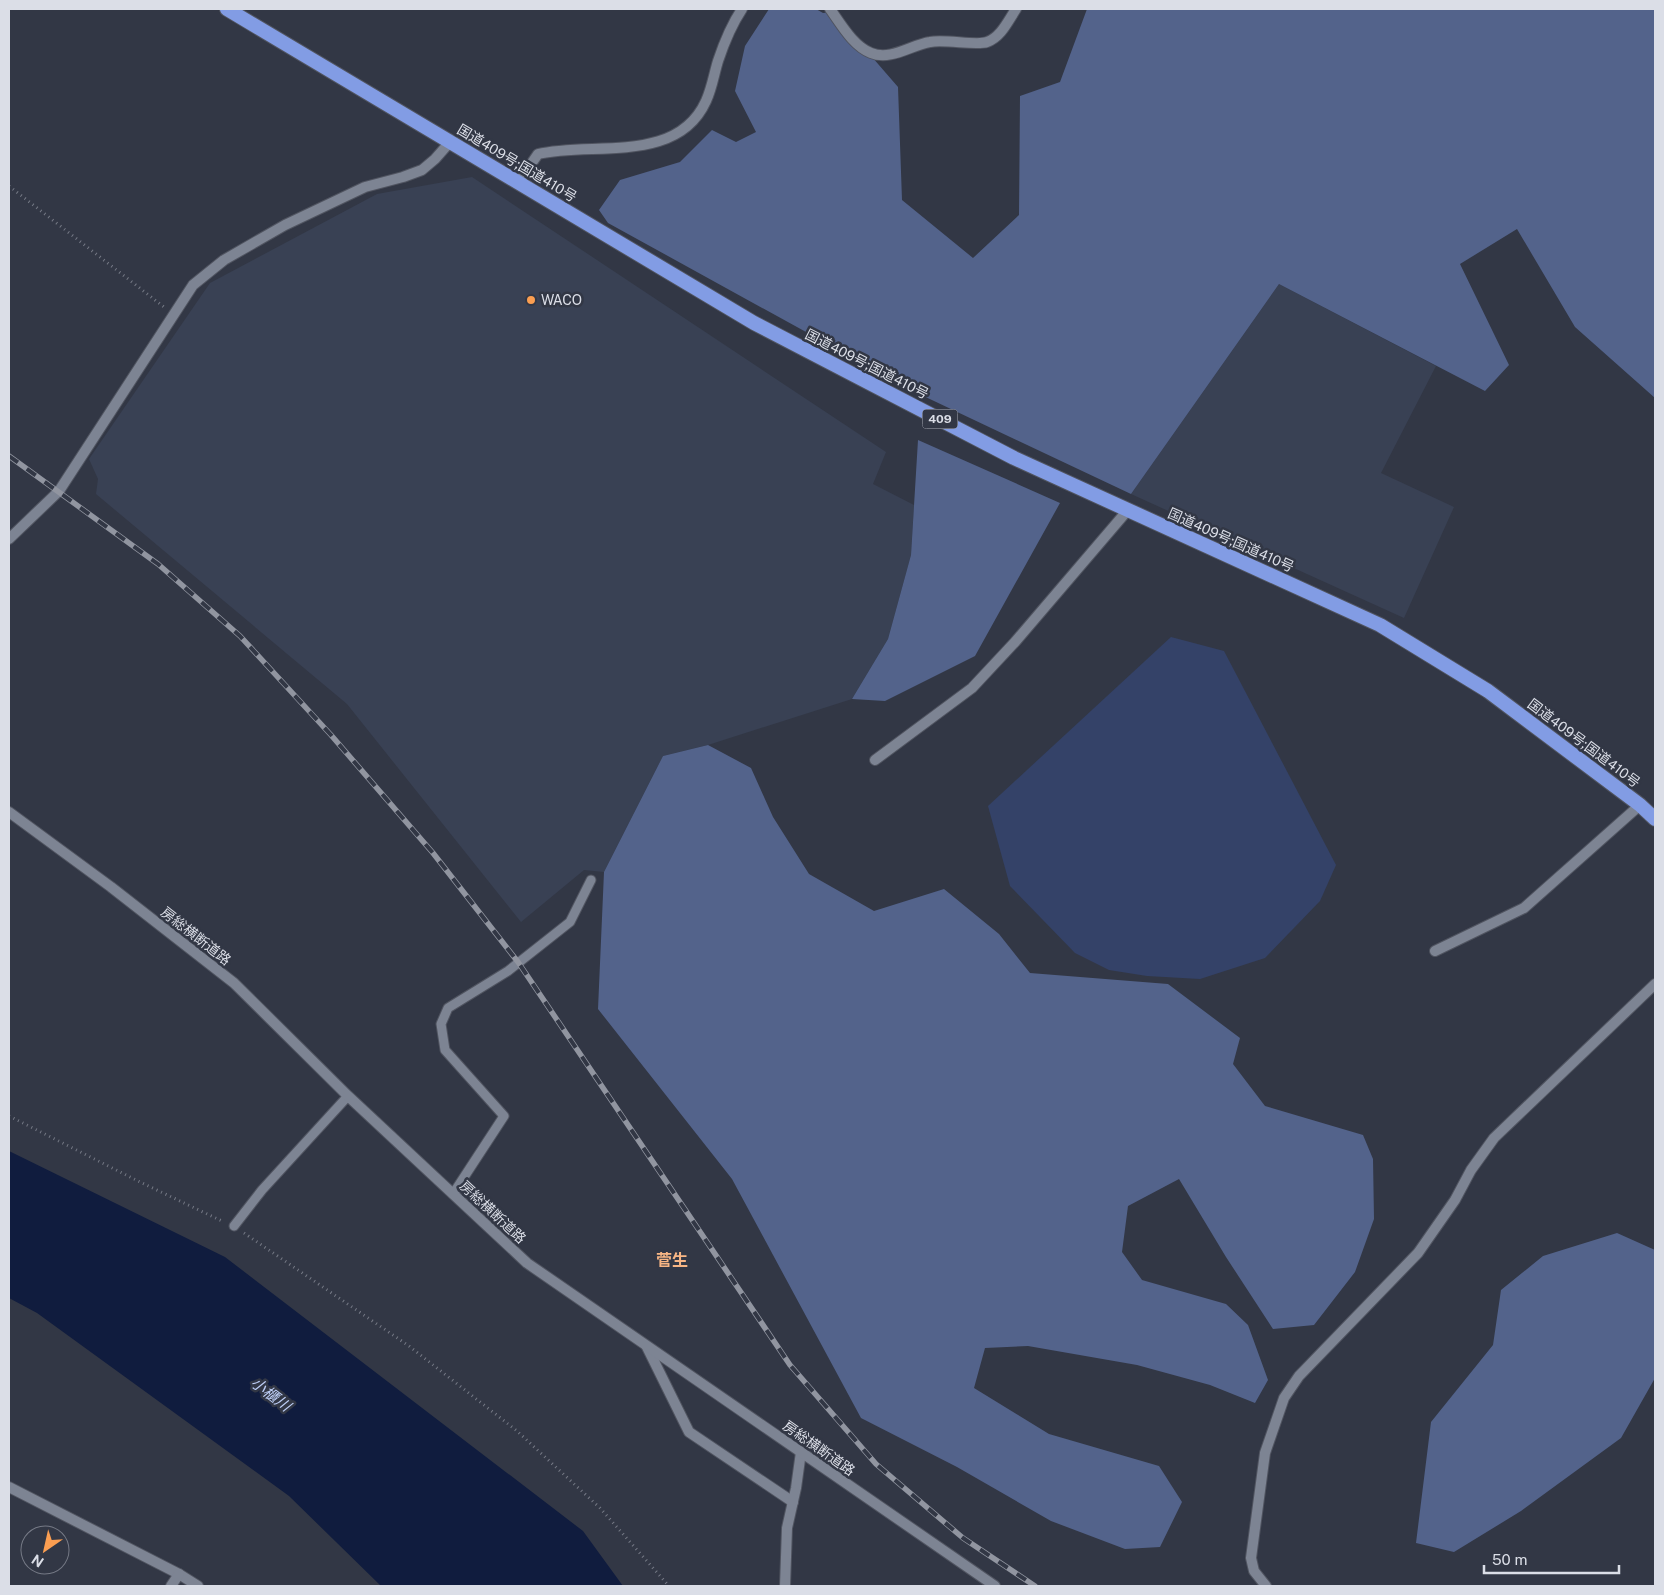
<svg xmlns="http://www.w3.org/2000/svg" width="1664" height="1595" font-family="'Public Sans','Noto Sans JP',sans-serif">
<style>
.built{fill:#394154}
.green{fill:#344268}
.forest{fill:#53638b}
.water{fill:#101c3e}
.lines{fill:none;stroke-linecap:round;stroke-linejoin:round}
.service-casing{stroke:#505460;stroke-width:11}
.minor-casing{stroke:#505460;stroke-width:12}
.tertiary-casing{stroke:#505460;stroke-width:12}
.trunk-casing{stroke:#505460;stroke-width:16}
.path{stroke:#767a86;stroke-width:3;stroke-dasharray:1 4;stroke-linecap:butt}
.service{stroke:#7d8493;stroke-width:9}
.minor{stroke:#7d8493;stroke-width:10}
.tertiary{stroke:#7d8493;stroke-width:10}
.trunk{stroke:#829ce4;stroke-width:14}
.rail-casing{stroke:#9195a0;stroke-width:5.5}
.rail{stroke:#323745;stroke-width:4;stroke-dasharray:11;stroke-linecap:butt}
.poi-dot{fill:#fb9e51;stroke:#323745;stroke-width:2}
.labels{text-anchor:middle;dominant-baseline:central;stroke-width:5;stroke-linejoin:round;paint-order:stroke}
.shield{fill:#323745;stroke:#a8acb6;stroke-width:1}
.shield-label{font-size:12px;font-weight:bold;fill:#dbdee7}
.street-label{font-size:14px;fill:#dbdee7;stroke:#323745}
.poi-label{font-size:14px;fill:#dbdee7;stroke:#323745;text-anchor:start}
.water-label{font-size:15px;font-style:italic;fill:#bfd0f8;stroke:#323745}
.quarter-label{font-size:16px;font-weight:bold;fill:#f8b685;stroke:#323745}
</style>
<rect width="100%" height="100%" fill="#323745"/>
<!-- built -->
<g class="built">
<polygon points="472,177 886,452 873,484 914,505 911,555 888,639 852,699 708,745 663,756 604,872 584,870 521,922 347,704 96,494 98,479 89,459 210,283 377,194"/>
<polygon points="1279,284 1436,366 1381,473 1454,507 1404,618 1131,494"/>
</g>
<!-- green -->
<polygon class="green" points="1171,637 1224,651 1336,865 1320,901 1265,958 1200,979 1147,976 1109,970 1075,953 1010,886 988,806"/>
<!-- forest -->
<g class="forest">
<polygon points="769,9 816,9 823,13 833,12 898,87 902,200 973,258 1019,215 1020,96 1060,82 1087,9 1655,9 1655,398 1575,327 1517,229 1460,264 1509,365 1485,391 1279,284 1131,494 915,392 608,223 599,210 620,180 680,162 712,130 736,142 756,132 735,91 745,46"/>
<polygon points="918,440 1060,503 975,656 885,701 852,699 888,639 911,555"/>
<polygon points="708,745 751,768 773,817 809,874 874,911 944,889 999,934 1030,973 1168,984 1240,1038 1233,1064 1265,1106 1363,1135 1373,1159 1374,1219 1355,1272 1314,1325 1273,1329 1226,1257 1179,1179 1128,1206 1122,1252 1142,1280 1226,1304 1248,1325 1268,1380 1255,1403 1210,1385 1137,1365 1028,1346 985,1348 974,1388 1049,1434 1159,1466 1182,1502 1160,1547 1125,1549 1051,1521 957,1467 861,1418 732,1179 598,1009 604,872 663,756"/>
<polygon points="1617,1233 1655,1250 1655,1378 1621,1438 1521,1511 1454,1552 1416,1543 1431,1422 1493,1345 1501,1290 1543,1256"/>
</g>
<!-- water -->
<polygon class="water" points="9,1151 225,1257 583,1531 623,1586 381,1586 289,1496 37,1313 9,1298"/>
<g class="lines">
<defs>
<g id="service">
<polyline points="453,1194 504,1116 445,1050 441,1024 448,1008 508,971 570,922 591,880"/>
<polyline points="234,1226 262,1190 348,1096"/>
</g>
<g id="minor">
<path d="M830 9C841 24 853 46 871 53 891 61 911 45 930 42 945 39 977 46 987 42 1001 37 1008 21 1016 9"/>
<path d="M518 183 538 154C592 141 677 165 706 101 712 88 714 74 718 61 724 43 732 24 742 9"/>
<polyline points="9,539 59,491 193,285 224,260 285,225 365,187 403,177 422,170 435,159 450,142"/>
<polyline points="875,760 972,688 1015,642 1127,511"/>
<polyline points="1435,951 1524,908 1640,805"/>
<polyline points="647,1347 689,1432 793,1502"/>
<polyline points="9,1487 179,1574 198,1586"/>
<polyline points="171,1586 179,1574"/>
<polyline points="785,1586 787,1528 796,1488 801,1452"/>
<polyline points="1266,1586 1254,1571 1251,1558 1265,1453 1284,1398 1299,1376 1418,1253 1455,1200 1471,1170 1494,1138 1655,984"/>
</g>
<polyline id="tertiary" points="9,812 111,887 234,983 348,1096 527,1263 995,1586"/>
<polyline id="trunk" points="227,9 754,323 1014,458 1380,625 1488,691 1640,805 1655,819"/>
</defs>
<!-- service casing -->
<use href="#service" class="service-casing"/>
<!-- minor casing -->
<use href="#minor" class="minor-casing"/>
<!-- tertiary casing -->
<use href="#tertiary" class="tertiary-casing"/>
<!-- trunk casing -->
<use href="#trunk" class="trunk-casing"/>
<!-- path -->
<g class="path">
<polyline points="9,186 164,307"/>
<polyline points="9,1116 140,1182 224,1222"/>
<polyline points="244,1233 409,1346 517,1431 600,1508 669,1586"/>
</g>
<!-- service -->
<use href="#service" class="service"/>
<!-- minor -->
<use href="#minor" class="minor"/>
<!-- tertiary -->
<use href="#tertiary" class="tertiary"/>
<!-- trunk -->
<use href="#trunk" class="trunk"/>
<defs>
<polyline id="rail" points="9,456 158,564 240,636 331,735 433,853 518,962 790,1365 876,1464 963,1538 1035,1586"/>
</defs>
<!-- rail casing -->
<use href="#rail" class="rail-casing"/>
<!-- rail -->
<use href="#rail" class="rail"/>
</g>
<!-- markers -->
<circle class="poi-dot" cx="531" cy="300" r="5"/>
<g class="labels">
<!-- shield labels -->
<rect class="shield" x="922.5" y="409.5" width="35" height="19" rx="4"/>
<g class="shield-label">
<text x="940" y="419">409</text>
</g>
<!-- street labels -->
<g class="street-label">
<text transform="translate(517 163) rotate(31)">国道409号;国道410号</text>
<text transform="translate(867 364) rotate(27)">国道409号;国道410号</text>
<text transform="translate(1231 540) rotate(24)">国道409号;国道410号</text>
<text transform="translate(1584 743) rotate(37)">国道409号;国道410号</text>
<text transform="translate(196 936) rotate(38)">房総横断道路</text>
<text transform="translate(493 1212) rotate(43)">房総横断道路</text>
<text transform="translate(819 1448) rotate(35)">房総横断道路</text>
</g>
<!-- poi labels -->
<g class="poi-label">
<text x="541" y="300">WACO</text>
</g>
<!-- water labels -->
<g class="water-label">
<text transform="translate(271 1394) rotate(37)">小櫃川</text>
</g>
<!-- quarter labels -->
<g class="quarter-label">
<text x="672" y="1260">菅生</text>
</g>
</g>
<!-- border -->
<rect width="1664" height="1595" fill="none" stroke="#dbdee7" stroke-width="20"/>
<!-- north arrow -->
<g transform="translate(45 1550) rotate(214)"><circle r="24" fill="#323745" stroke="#767a86"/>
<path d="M0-4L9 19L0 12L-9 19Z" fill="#fb9e51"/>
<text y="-8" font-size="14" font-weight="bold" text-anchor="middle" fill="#dbdee7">N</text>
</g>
<!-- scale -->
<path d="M1484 1565v8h135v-8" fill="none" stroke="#dbdee7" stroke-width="2.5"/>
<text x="1492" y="1565" font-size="15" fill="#dbdee7" stroke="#323745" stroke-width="4" paint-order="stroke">50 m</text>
</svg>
